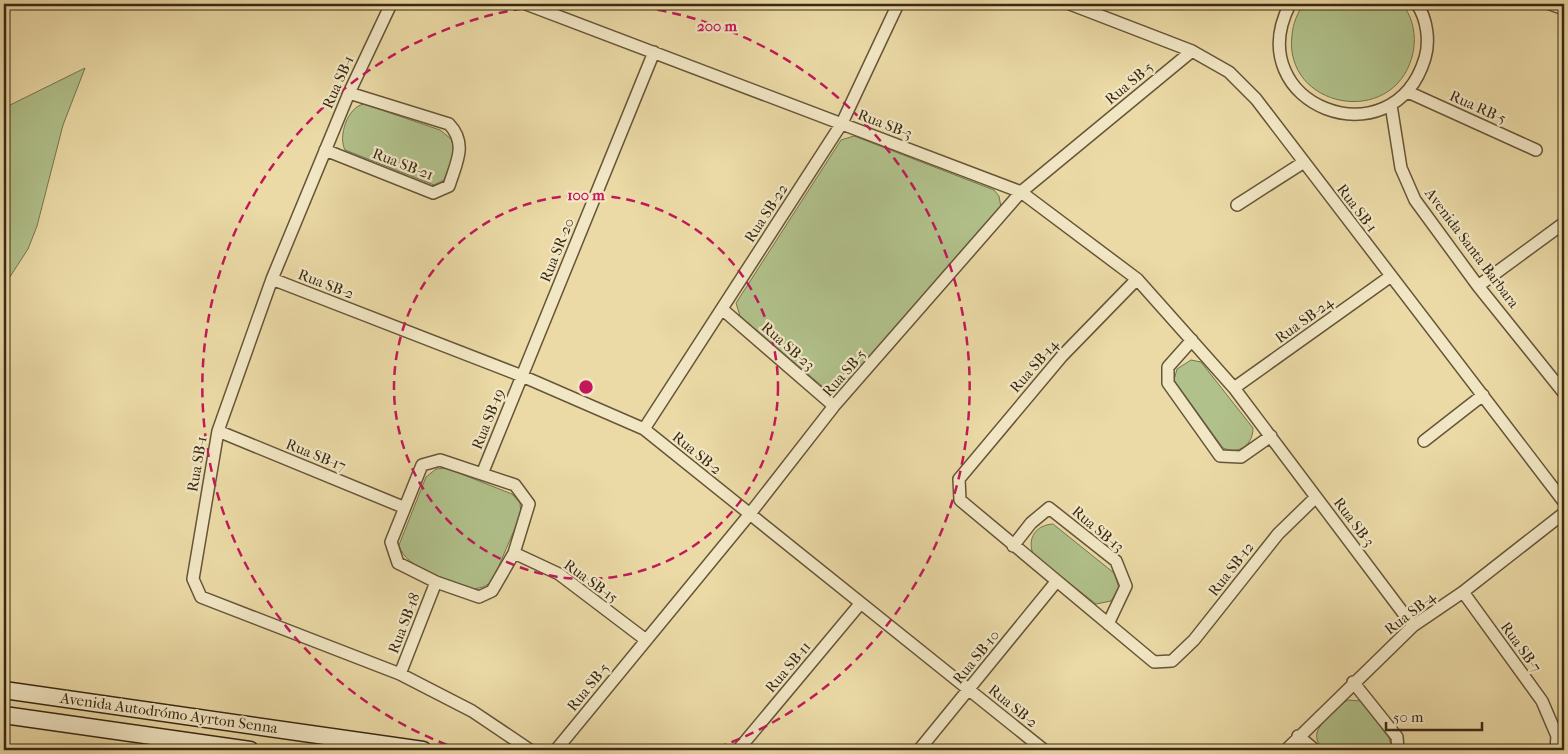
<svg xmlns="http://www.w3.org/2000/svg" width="1568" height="754" font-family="'IM FELL French Canon',serif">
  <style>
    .green { fill: #b1c18b; stroke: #757550 }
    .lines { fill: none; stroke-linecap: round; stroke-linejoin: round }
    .street-casing { stroke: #665539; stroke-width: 14 }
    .secondary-casing { stroke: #392915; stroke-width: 19 }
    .street { stroke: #f2e7c5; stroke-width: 11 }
    .secondary { stroke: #f2e7c5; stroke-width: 16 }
    .ring { fill: none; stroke: #c2185b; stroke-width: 2.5; stroke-dasharray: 9 6 }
    .labels { text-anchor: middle; stroke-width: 4.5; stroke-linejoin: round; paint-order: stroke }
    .street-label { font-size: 15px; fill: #392915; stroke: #f2e7c5 }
    .centre { fill: #c2185b; stroke: #f2e7c5; stroke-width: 2.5 }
    .ring-label { font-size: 15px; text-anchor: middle; font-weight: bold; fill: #c2185b; stroke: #f2e7c5; stroke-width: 4.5; stroke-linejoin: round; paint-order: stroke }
  </style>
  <rect width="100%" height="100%" fill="#ebdaa6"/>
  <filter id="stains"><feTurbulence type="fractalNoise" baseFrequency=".004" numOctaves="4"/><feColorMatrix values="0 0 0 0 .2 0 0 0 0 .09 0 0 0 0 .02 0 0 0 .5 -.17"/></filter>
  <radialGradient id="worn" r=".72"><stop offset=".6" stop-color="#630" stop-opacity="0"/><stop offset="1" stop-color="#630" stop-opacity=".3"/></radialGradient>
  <path class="green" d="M1304 4H1402C1414 18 1417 39 1412 57 1392 129 1283 108 1292 35 1293 24 1297 13 1304 4Z
    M85 68 63 125 37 226 28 249 4 286V108Z
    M364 104 440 130 451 139 455 151 444 180 434 185 345 150C338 137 347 107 364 104Z
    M854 136 994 190 999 196 1001 207 840 393 829 392 740 316 736 303 841 140Z
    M1191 360 1201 362 1253 428C1253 445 1239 455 1223 448L1174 380 1177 369Z
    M446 468 512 494 520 503 521 514 492 582 483 587 474 589C452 580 405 570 399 545L426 477 436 469Z
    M1053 524 1114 573 1119 588 1111 601 1096 604 1033 554C1027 538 1036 525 1053 524Z
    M1348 700 1361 701 1389 738 1393 750H1325C1308 736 1320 725 1332 714 1337 709 1342 703 1348 700Z"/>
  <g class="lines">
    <g class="street-casing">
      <path id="street" d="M391 4 349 93 272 279 218 431 193 579 201 597 400 674 472 711 530 750
        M526 4 1021 192 1137 279 1234 388 1413 626
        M1070 4 1192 51 1229 72 1256 99 1564 502
        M1290 4C1238 105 1393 164 1425 58 1430 41 1427 19 1417 4
        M1550 4 1564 9
        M1408 92 1536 150
        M1391 105 1401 168 1415 200 1478 286 1564 393
        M325 150 433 193 449 186C456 163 468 144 449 124L349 93
        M1237 205 1304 162
        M272 279 522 376 644 429 1044 750
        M1137 279 1062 356 959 479 960 500 1154 662 1172 661 1194 640 1278 534 1316 497
        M1478 286 1564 223
        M722 309 834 406
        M1192 340 1168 367V383L1220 456 1241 457 1271 436
        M1234 388 1391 276
        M644 429 842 123 898 4
        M218 431 403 507
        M1424 441 1483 395
        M440 460 515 485 529 504 514 553 492 591 479 597 436 582 398 563 391 542 422 465Z
        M482 474 654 52
        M1013 546 1031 523 1049 508 1116 561 1126 586 1108 624
        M514 553 559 574 646 640
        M1463 592 1542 701 1557 736 1556 750
        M400 674 436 582
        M1353 682 1397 737 1398 750
        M1298 736 1315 750
        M556 750 749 515 834 406 1021 192 1192 51
        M738 750 860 604
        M919 750 1056 582
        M1286 750 1413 626 1463 592 1564 513"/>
    </g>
    <g class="secondary-casing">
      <path id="secondary" d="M4 690 423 750
        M4 715 250 750"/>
    </g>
    <use href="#street" class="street"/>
    <use href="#secondary" class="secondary"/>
  </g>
  <g class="ring">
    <circle cx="586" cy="387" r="192"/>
    <path d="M461 750A384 384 0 0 1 559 4M613 4A384 384 0 0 1 711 750"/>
  </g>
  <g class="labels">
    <g class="street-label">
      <text transform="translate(338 82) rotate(-66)" y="5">Rua SB-1</text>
      <text transform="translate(1129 83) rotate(-40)" y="5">Rua SB-5</text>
      <text transform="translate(1478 107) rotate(24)" y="5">Rua RB-5</text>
      <text transform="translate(885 124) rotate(21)" y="5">Rua SB-3</text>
      <text transform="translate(403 164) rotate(21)" y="5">Rua SB-21</text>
      <text transform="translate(1357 208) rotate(53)" y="5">Rua SB-1</text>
      <text transform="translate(766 213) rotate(-57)" y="5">Rua SB-22</text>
      <text transform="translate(1472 248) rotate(53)" y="5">Avenida Santa Barbara</text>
      <text transform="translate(557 250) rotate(-68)" y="5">Rua SR-20</text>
      <text transform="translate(326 284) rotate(21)" y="5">Rua SB-2</text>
      <text transform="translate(1304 320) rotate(-36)" y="5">Rua SB-24</text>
      <text transform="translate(788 346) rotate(41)" y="5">Rua SB-23</text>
      <text transform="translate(1034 366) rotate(-49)" y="5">Rua SB-14</text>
      <text transform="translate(844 373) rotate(-49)" y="5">Rua SB-5</text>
      <text transform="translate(488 419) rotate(-68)" y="5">Rua SB-19</text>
      <text transform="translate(697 453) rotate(39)" y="5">Rua SB-2</text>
      <text transform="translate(316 455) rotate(22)" y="5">Rua SB-17</text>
      <text transform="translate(197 464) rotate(-80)" y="5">Rua SB-1</text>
      <text transform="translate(1354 522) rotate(53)" y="5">Rua SB-3</text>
      <text transform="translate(1098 529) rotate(40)" y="5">Rua SB-13</text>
      <text transform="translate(1231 569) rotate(-52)" y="5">Rua SB-12</text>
      <text transform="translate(591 581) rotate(36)" y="5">Rua SB-15</text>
      <text transform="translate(1410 613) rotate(-38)" y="5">Rua SB-4</text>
      <text transform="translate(404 623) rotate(-69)" y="5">Rua SB-18</text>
      <text transform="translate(1521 647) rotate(54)" y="5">Rua SB-7</text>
      <text transform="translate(976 657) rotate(-51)" y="5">Rua SB-10</text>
      <text transform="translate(788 667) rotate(-50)" y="5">Rua SB-11</text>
      <text transform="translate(588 687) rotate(-51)" y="5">Rua SB-5</text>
      <text transform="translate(1013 706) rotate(39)" y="5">Rua SB-2</text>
      <text transform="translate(169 713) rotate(8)" y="5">Avenida Autodrómo Ayrton Senna</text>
    </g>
  </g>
  <circle cx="586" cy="387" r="8" class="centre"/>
  <g class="ring-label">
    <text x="717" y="31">200 m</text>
    <text x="586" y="200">100 m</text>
  </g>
  <rect width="1568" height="754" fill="none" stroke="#ebdaa6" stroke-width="20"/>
  <rect x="5" y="5" width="1558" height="744" fill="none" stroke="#392915" stroke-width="2.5"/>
  <rect x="10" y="10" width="1548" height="734" fill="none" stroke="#392915"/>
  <path d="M1386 722v8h96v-8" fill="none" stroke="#392915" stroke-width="2.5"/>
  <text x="1393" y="722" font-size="15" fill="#392915" stroke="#f2e7c5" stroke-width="4" paint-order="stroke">50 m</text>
  <rect width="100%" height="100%" filter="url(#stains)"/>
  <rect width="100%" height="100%" fill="url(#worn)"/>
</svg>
